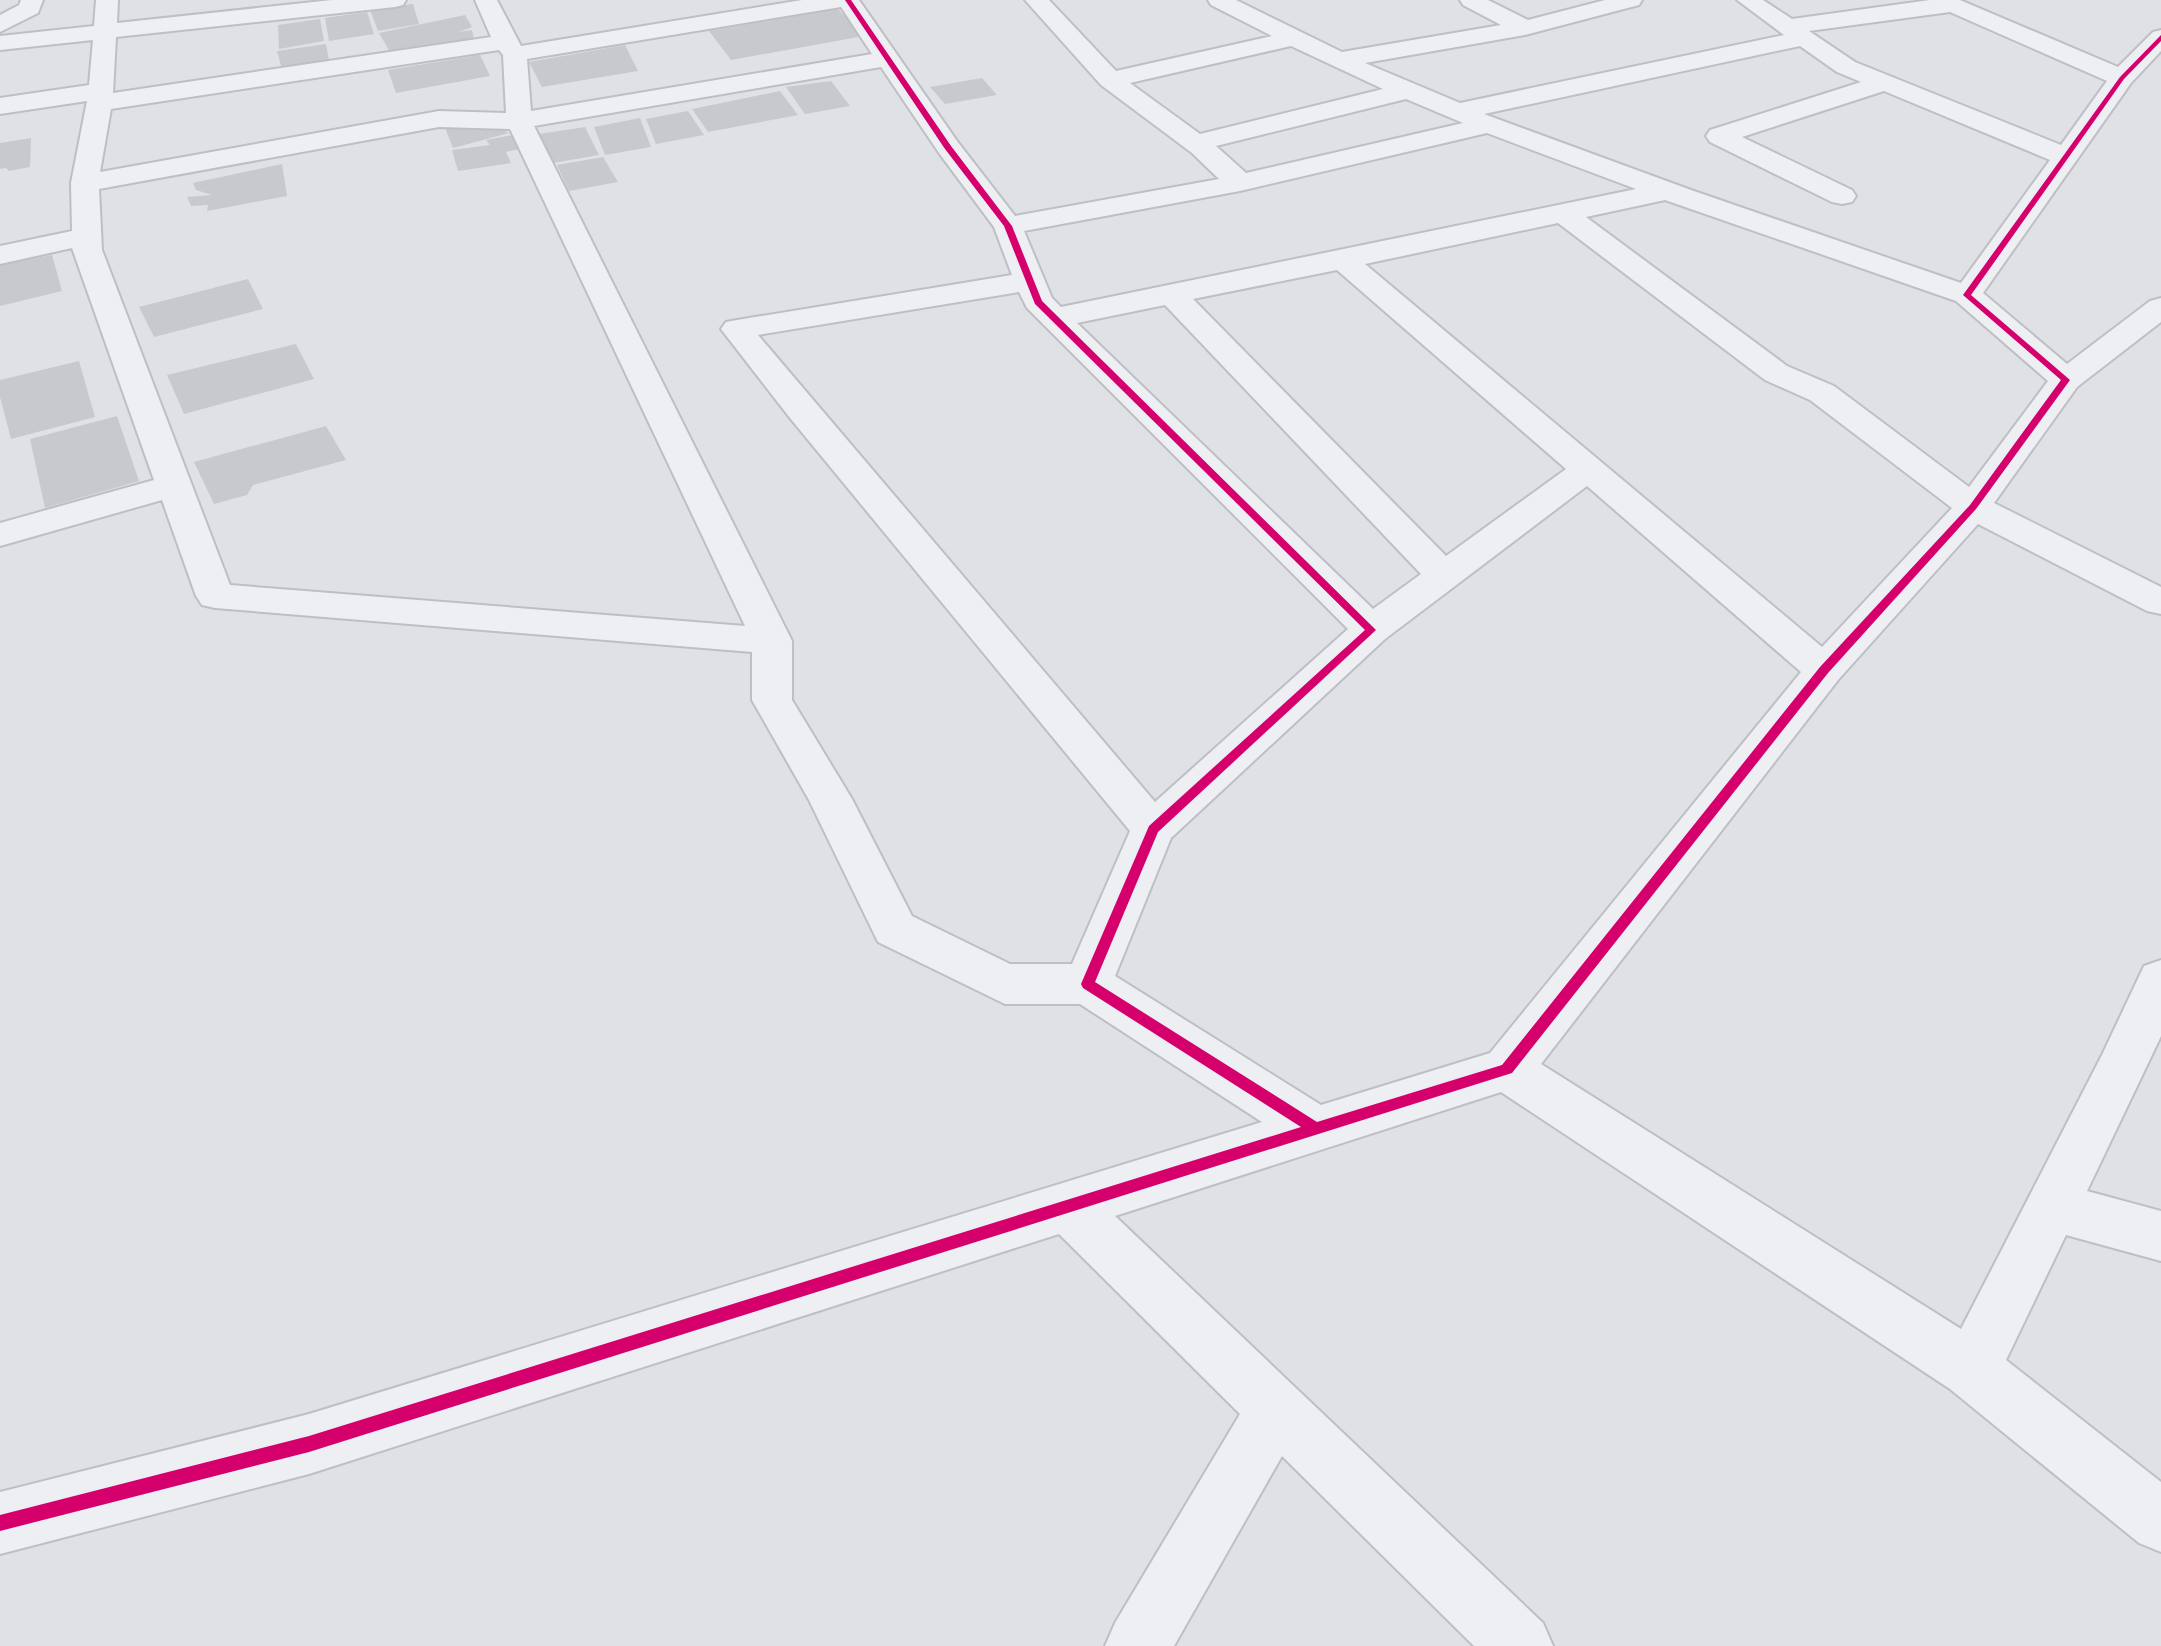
<svg xmlns="http://www.w3.org/2000/svg" width="2161" height="1646" font-family="Ubuntu,sans-serif">
  <style>
    .building { fill: #c7c9cd }
    .lines { fill: none; stroke-linecap: round; stroke-linejoin: round }
    .minor-casing { stroke: #bdbfc3; stroke-width: 4 }
    .minor { fill: #eeeff2; fill-rule: evenodd }
    .cycleway-casing { stroke: #ebeff5; stroke-width: 5 }
    .cycleway { fill: #d6006c; fill-rule: evenodd }
  </style>
  <rect width="100%" height="100%" fill="#dfe1e5"/>
  <path class="building" d="M413 4 419 24 378 31 370 10Z
    M838 9 864 36 731 60 709 31Z
    M367 12 374 34 329 41 325 18Z
    M465 15 472 27 459 32 472 30 474 39 390 52 379 33Z
    M320 19 324 41 279 49 278 25Z
    M326 44 330 66 283 73 277 51Z
    M625 45 638 71 542 87 529 62Z
    M480 55 490 76 396 93 388 70Z
    M982 78 997 95 945 104 930 87Z
    M831 81 850 106 805 114 786 87Z
    M780 91 798 115 708 132 692 109Z
    M688 111 704 135 656 144 646 119Z
    M640 118 651 147 605 155 594 127Z
    M486 122 509 133 453 148 445 128Z
    M585 127 599 155 553 163 539 134Z
    M513 135 519 149 506 152 511 163 458 171 452 150 490 145 486 140Z
    M31 138 30 167 9 171 6 168 0 169V143Z
    M603 157 618 182 569 191 557 165Z
    M282 164 287 196 207 211 208 205 191 206 187 197 212 195 196 190 193 183Z
    M52 255 62 291 0 306V265Z
    M248 279 263 309 154 337 139 307Z
    M296 344 314 379 184 414 167 375Z
    M79 361 95 417 11 439 0 397V380Z
    M117 416 139 481 45 508 30 439Z
    M326 426 346 460 253 485 247 495 214 504 194 462Z"/>
  <g class="lines">
    <g class="minor-casing">
      <path id="minor" d="M21 0H43L38 13 0 32V15L19 5Z
        M96 0H118L117 23 332 0H406L403 5 395 7 116 37 113 93 491 37 475 0H497L521 46 802 0H859L957 141 1015 216 1219 179 1192 153 1101 85 1025 0H1049L1116 71 1272 36 1211 5 1208 0H1236L1342 52 1501 25 1463 5 1460 0H1488L1528 20 1605 0H1642L1639 5 1525 35 1365 63 1460 103 1784 35 1737 0H1763L1792 19 1930 0H1960L2118 67 2153 32 2161 30V51L2131 83 1983 293 2067 364 2150 301 2161 298V322L2077 387 1994 503 2161 587V614L2147 611 1978 524 1838 680 1541 1064 1961 1329 2102 1055 2144 966 2161 960V1036L2087 1191 2161 1211V1261L2066 1235 2006 1360 2161 1482V1552L2139 1543 1950 1389 1501 1092 1115 1216 1543 1623 1553 1646H1474L1282 1456 1174 1646H1105L1115 1623 1240 1414 1059 1234 309 1474 0 1554V1492L309 1414 1262 1122 1080 1004H1005L878 942 809 800 752 700V652L215 608 202 605 196 596 162 500 0 546V523L154 480 72 248 0 264V246L72 231 71 183 87 101 0 114V98L89 85 93 40 0 50V36L94 26ZM841 7 872 54 531 111 527 59ZM1950 12 2107 81 2061 145 1855 62 1809 31ZM1291 46 1383 89 1200 134 1130 83ZM1800 46 1837 72 1861 82 1710 130 1706 136 1710 142 1832 202 1842 204 1852 202 1856 196 1852 190 1742 137 1884 91 2050 160 1961 283 1691 190 1484 114ZM499 50 503 55 506 113 439 111 100 172 111 109ZM881 67 939 153 994 227 1012 275 737 320 726 322 721 329 790 418 1130 831 1072 964H1010L912 916 852 799 792 700V641L534 126ZM1406 99 1463 123 1246 173 1216 146ZM439 127 510 129 745 626 230 585 102 250 99 189ZM1487 133 1636 189 1061 307 1052 298 1024 231 1240 191ZM1665 200 1956 301 2048 381 1969 487 1834 386 1787 366 1586 217ZM1558 223 1765 380 1810 400 1952 508 1822 647 1365 264ZM1337 270 1566 469 1446 556 1193 299ZM1019 292 1027 308 1348 629 1155 802 758 335ZM1165 305 1421 574 1373 609 1077 323ZM1587 486 1801 672 1490 1053 1321 1105 1115 976 1171 838 1385 639Z"/>
    </g>
    <use href="#minor" class="minor"/>
    <g class="cycleway-casing">
      <path id="cycleway" d="M845 0H851L951 146 1012 226 1042 301 1376 630 1158 832 1095 982 1317 1122 1502 1065 1820 667 1970 505 2061 380 1963 295 2120 77 2161 35V41L2124 79 1971 295 2070 380 1976 509 1828 673 1512 1073 309 1452 0 1531V1515L309 1436 1301 1127 1083 988 1081 984 1149 826 1365 630 1035 304 1004 226 945 149Z"/>
    </g>
    <use href="#cycleway" class="cycleway"/>
  </g>
</svg>
